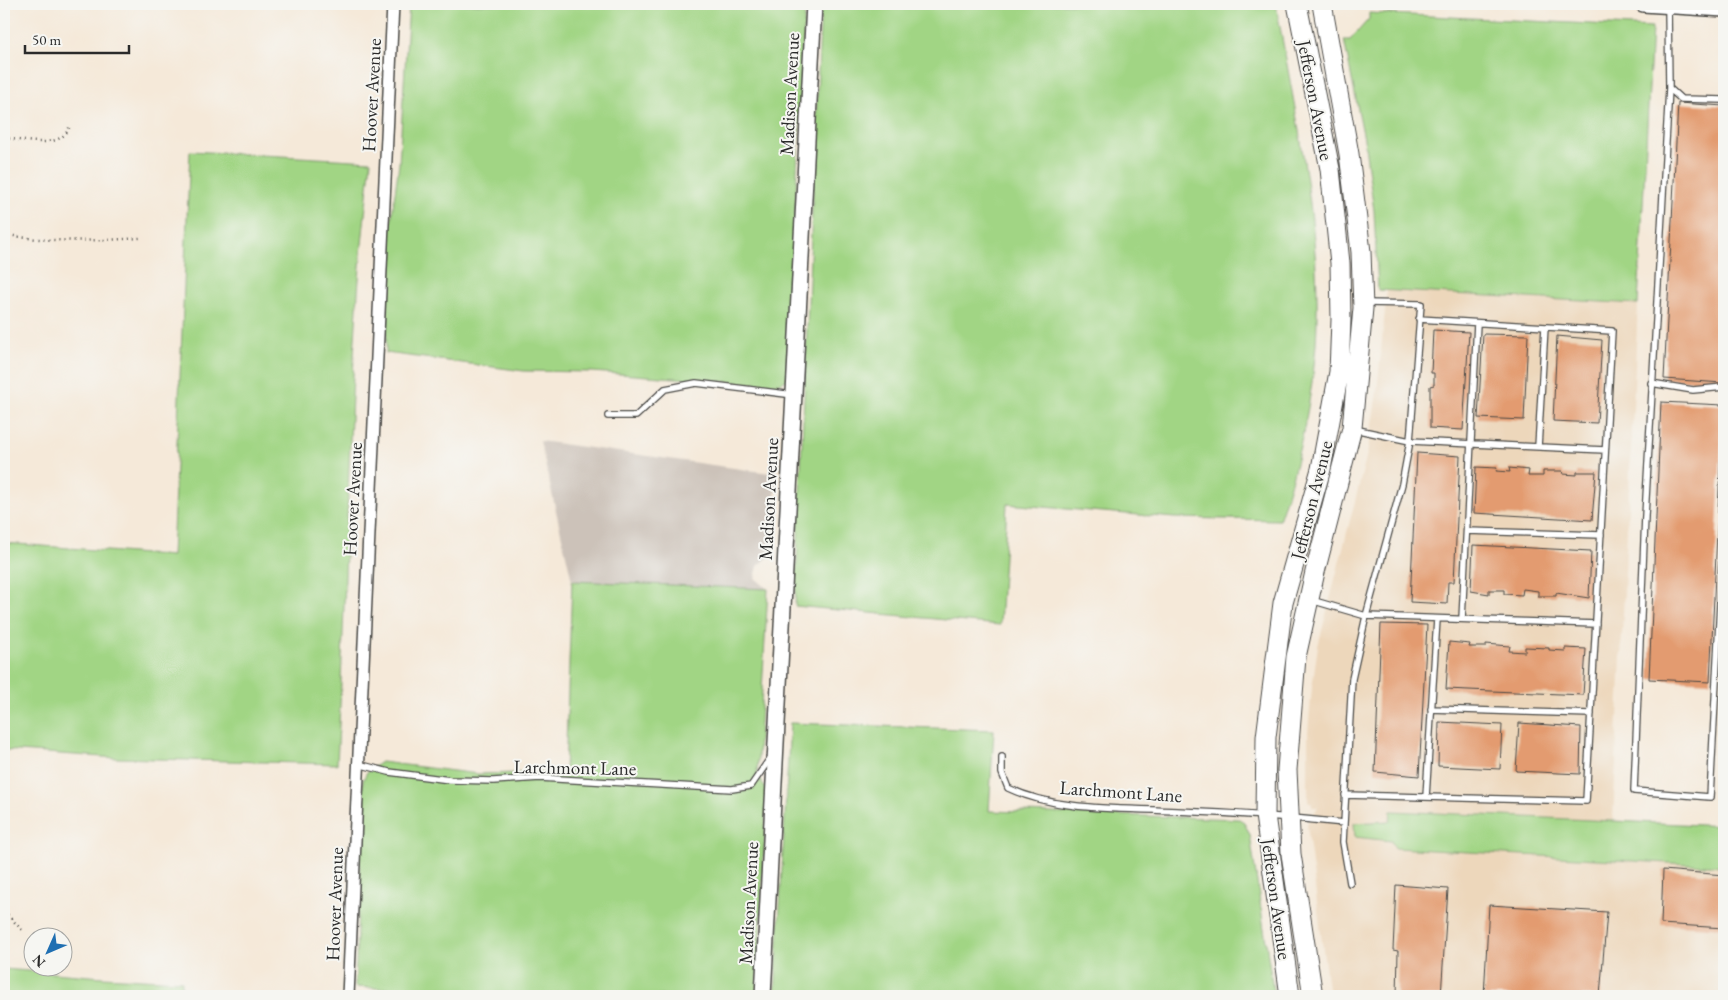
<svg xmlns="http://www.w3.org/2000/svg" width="1728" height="1000" font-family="'EB Garamond',serif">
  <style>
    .built { fill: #edd7bb }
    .industrial { fill: #ccc2b9 }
    .green { fill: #a1d584; stroke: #668058 }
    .building { fill: #e39b6f }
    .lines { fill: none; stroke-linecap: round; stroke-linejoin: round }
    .service-casing { stroke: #494845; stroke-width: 8 }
    .minor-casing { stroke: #494845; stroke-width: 14 }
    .tertiary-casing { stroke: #494845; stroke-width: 18 }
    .primary-casing { stroke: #494845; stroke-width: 21 }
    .path { stroke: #494845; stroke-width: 2.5; stroke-dasharray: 1 4; stroke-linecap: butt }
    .service { stroke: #fff; stroke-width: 5.5 }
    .minor { stroke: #fff; stroke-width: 11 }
    .tertiary { stroke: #fff; stroke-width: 15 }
    .primary { stroke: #fff; stroke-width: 19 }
    .labels { text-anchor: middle; stroke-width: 4; stroke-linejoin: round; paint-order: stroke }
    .street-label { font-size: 19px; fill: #2b2b2b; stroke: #f6f6f2 }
  </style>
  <rect width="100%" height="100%" fill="#f6f6f2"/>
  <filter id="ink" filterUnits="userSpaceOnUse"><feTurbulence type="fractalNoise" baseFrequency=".02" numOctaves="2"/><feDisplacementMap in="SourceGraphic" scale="10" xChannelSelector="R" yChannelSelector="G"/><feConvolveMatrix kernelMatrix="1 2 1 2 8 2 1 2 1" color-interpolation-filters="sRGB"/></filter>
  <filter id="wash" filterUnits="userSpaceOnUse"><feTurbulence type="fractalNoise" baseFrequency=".0096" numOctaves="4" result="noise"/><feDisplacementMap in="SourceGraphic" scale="20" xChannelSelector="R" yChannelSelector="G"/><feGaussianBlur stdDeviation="1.12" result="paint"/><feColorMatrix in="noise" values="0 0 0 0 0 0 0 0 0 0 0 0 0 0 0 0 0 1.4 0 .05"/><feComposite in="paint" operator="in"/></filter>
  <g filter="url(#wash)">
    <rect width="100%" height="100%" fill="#f5e9d9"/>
    <path class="built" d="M1387 290 1638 304 1613 821 1391 811 1390 821 1355 837 1391 841 1395 848 1724 866V996H1329L1307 824 1318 807H1312V803L1308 801V732L1312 687 1318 646 1368 450 1377 392Z"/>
    <path class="industrial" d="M540 441 777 474 769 557 758 566 755 578 768 589 572 581Z"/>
    <path class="green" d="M409 4H805L787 380 774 385 592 372 524 371 386 353 389 236 399 164Z
      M821 4H1276C1294 108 1319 213 1317 320 1316 383 1300 460 1279 520L1175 518 1007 504 1000 625 795 606Z
      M1369 13 1652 27 1638 304 1378 290 1374 211 1364 139 1344 40H1350L1369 19Z
      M190 151 371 161C366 205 361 248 358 292 347 449 346 607 337 764L117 758 4 750V543L172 556Z
      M572 581 768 589 757 774 767 791 757 996H525L355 987 363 780 367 772 381 762 478 774 565 772Z
      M790 723 994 730 989 811 1239 819 1244 822 1250 835 1274 996H775Z
      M1391 811 1724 826V866L1395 848 1391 841 1355 837 1354 823 1390 821Z
      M4 969 102 977 182 981 181 996H4Z"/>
    <g id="blocks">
      <path class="building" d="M1678 103 1724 106 1723 383 1664 379Z
        M1433 330 1469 332 1463 430 1430 428V386L1434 385V373H1431Z
        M1483 334 1528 335 1524 420 1478 418Z
        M1557 336 1602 340 1597 423 1553 421Z
        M1661 402 1723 405 1710 682 1649 679Z
        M1417 453 1460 456 1454 582H1448L1447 604 1410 602Z
        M1476 467 1497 468 1496 471 1510 472 1509 468 1529 470 1528 476H1543V471H1562L1563 474 1577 475V472H1596L1592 520 1474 513Z
        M1473 545 1591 551 1589 598 1556 593V596H1538V591L1523 589 1522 595 1504 594V590H1489V594L1471 591Z
        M1381 624 1427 625 1419 776 1375 772Z
        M1449 642 1470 644 1469 647H1486V644L1510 646 1509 651 1525 652V647L1549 648V650L1565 651V648L1586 649 1583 695 1446 689Z
        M1439 722 1502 725 1500 769 1438 766Z
        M1519 723 1581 727 1580 774 1516 771Z
        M1663 870 1724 875V928L1661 924Z
        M1396 885 1448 889 1441 996H1397L1398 951 1393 950Z
        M1489 905 1607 912 1600 996H1484Z"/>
    </g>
  </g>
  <g filter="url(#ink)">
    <use href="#blocks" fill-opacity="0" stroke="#494845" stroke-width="1"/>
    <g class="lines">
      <g class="service-casing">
        <path id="service" d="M1668 7 1669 88 1681 99 1724 100
          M1669 88 1645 516 1634 791 1710 797 1724 525
          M1651 383 1693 390 1724 387
          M608 416H636L665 389 696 383 794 395
          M1354 429 1410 441 1605 450
          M1538 447 1545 327
          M1467 531 1601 535
          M1311 600 1366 616 1596 624
          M1462 619 1477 323
          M1431 709 1591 714
          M1002 757V773L1008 788C1059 812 1121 808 1177 811 1233 813 1288 817 1344 823
          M358 764 389 772 450 780 493 781 540 778 732 789 751 786 771 757
          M1345 795 1586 801 1612 331 1419 319
          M1426 797 1437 619
          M1350 883 1343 842 1352 679 1366 616 1402 484 1410 441 1421 304 1365 303"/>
      </g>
      <g class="minor-casing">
        <path id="minor" d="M348 996 393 4"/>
      </g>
      <g class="tertiary-casing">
        <path id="tertiary" d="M1643 4 1724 9
          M763 996 814 4"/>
      </g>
      <g class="primary-casing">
        <path id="primary" d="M1290 996 1265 815 1266 737 1283 603 1321 469 1339 372 1341 320 1340 263 1330 169 1297 4
          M1313 996 1291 854 1287 770 1296 657 1315 572 1352 428 1363 308 1361 252 1349 154 1322 4"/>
      </g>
      <path class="path" d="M4 138C24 140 63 151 70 125
        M4 234C45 243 97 241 140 238
        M4 911 22 930"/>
      <use href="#service" class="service"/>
      <use href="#minor" class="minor"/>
      <use href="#tertiary" class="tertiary"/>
      <use href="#primary" class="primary"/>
    </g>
  </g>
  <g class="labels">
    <g class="street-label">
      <text transform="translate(789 94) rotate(-87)" y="7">Madison Avenue</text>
      <text transform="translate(371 95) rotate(-87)" y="7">Hoover Avenue</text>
      <text transform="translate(1316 100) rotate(79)" y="7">Jefferson Avenue</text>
      <text transform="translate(352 499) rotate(-87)" y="7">Hoover Avenue</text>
      <text transform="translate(768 499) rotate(-87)" y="7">Madison Avenue</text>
      <text transform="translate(1311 500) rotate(-76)" y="7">Jefferson Avenue</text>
      <text transform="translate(575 767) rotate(1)" y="7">Larchmont Lane</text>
      <text transform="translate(1121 791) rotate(4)" y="7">Larchmont Lane</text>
      <text transform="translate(1277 899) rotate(82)" y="7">Jefferson Avenue</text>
      <text transform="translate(748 903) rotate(-87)" y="7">Madison Avenue</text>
      <text transform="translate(334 904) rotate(-88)" y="7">Hoover Avenue</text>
    </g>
  </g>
  <rect width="1728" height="1000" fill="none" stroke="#f6f6f2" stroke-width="20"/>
  <g transform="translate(48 952) rotate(225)"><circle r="24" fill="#f6f6f2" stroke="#a5a5a2"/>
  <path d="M0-4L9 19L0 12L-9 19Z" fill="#1f6fb2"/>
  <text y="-8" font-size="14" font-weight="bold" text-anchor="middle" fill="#2b2b2b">N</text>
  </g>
  <path d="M25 45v8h104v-8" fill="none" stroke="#2b2b2b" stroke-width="2.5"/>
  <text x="32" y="45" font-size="15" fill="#2b2b2b" stroke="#f6f6f2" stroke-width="4" paint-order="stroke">50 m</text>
</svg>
